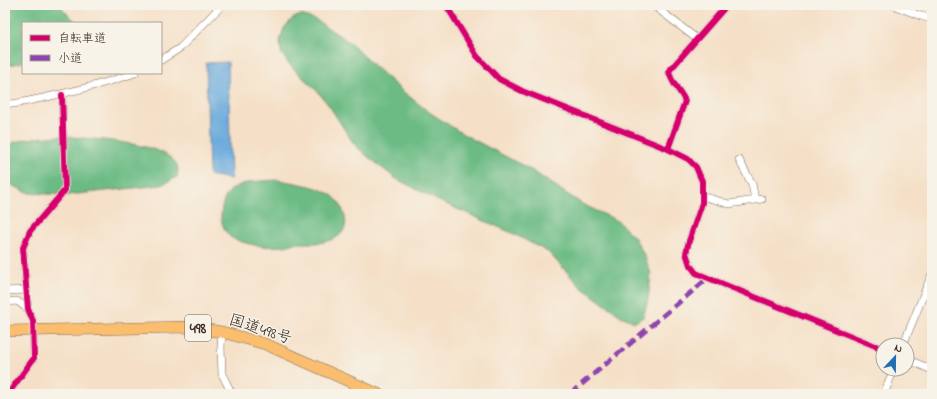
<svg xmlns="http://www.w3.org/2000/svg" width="937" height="399" font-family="'Indie Flower','Klee One',sans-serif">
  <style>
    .forest { fill: #6cbb84; stroke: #547251 }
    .water { fill: #6aaadd; stroke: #526a7e }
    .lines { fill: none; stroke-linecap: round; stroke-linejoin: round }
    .minor-casing { stroke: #7c6a59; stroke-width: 8 }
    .highway-casing { stroke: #7c6a59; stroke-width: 12 }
    .minor { stroke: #fff; stroke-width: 7 }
    .highway { stroke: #fabe6e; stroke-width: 11 }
    .quiet { stroke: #8e44ad; stroke-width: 5; stroke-dasharray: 10 5; stroke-linecap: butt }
    .cycleway-casing { stroke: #f7f3e8; stroke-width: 8 }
    .cycleway { stroke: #d6006c; stroke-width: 6 }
    .labels { text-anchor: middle; stroke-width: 3; stroke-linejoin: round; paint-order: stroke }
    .shield { fill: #f7f3e8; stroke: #73665b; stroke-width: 1 }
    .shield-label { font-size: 15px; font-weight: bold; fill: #3b2a1e }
    .street-label { font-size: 16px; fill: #3b2a1e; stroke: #f7f3e8 }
  </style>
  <rect width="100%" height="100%" fill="#f7f3e8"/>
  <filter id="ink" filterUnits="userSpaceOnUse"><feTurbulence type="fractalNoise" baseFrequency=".025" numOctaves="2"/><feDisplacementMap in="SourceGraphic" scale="8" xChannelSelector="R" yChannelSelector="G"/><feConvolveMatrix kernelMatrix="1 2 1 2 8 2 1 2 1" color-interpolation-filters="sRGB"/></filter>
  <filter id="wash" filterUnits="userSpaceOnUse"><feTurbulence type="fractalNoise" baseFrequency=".012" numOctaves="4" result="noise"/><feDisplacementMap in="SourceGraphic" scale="16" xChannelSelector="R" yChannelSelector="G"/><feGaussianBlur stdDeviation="0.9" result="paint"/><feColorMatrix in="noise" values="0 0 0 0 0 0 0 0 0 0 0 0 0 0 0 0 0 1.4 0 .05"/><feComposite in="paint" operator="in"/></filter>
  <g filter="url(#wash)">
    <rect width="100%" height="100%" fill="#f5e0c7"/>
    <path class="forest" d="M5 5H56L60 6 77 23H23V62L5 66Z
      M301 15 316 20 352 44 376 68 401 90 429 112 463 134 531 170 582 204 618 221 635 238 645 257 651 274 648 300 643 317 635 322 621 316 581 287 548 252 512 233 437 200 395 178 367 156 354 144 330 107 318 92 289 64 281 53 280 40 284 28 293 18Z
      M60 136C86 139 159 141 175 162 179 167 178 171 177 177L161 185 68 195 29 193 5 182V147C19 137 43 138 60 136Z
      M278 180C294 183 314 185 328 193 336 197 340 203 343 211 352 233 336 241 316 243 309 243 302 243 295 243 291 244 287 246 283 246 268 248 246 245 232 238 226 235 221 223 221 217 222 180 249 182 278 180Z"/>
    <path class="water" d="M228 62 231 179 209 175 206 63Z"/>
  </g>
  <g filter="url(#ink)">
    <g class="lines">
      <g class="minor-casing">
        <path id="minor" d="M446 5 477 56 499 79 522 91 668 149 688 159 696 167 702 181V203L689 241 686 253 690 265 696 273 883 349
          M653 5 697 39
          M893 5 921 16 932 19
          M161 60 180 48 222 5
          M5 103 13 104C55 96 95 87 135 73
          M668 149 685 101C681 91 670 82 669 71L727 5
          M739 160 752 184 755 200
          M702 196 729 204 762 199
          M5 291 27 290
          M5 302 17 301 28 309
          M222 332 221 347 222 374 232 394
          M903 345 932 274
          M907 359 932 370
          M8 394 34 358 33 321 28 309 23 248 30 231 65 190 62 95
          M884 394 894 369"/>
      </g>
      <g class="highway-casing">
        <path id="highway" d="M5 331 187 327 222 332 265 344 378 394"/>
      </g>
      <use href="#minor" class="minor"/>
      <use href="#highway" class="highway"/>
      <path class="quiet" d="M570 394 708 278"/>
      <g class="cycleway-casing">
        <path id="cycleway" d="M446 5 477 56 499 79 522 91 668 149 688 159 696 167 702 181V203L689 241 686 253 690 265 696 273 883 349
          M668 149 685 101C681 91 670 82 669 71L727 5
          M8 394 34 358 33 321 28 309 23 248 30 231 65 190 62 95"/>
      </g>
      <use href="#cycleway" class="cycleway"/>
    </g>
  </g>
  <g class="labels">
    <rect class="shield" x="185" y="315" width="26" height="26" rx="3"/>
    <g class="shield-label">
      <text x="198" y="333">498</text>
    </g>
    <g class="street-label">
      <text transform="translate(261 328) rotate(18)" y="6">国道498号</text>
    </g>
  </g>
  <rect width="937" height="399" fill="none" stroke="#f7f3e8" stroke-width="20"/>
  <rect x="22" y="22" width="140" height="52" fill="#f7f3e8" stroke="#aca397"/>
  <rect x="30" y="35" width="20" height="6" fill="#d6006c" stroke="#aca397"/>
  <text x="58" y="42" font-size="12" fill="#3b2a1e">自転車道</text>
  <rect x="30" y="55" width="20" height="6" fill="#8e44ad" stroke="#aca397"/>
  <text x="58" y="62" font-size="12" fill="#3b2a1e">小道</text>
  <g transform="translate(895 357) rotate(22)"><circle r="19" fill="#f7f3e8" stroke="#aca397"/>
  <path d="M0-3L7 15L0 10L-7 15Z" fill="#1f6fb2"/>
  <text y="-6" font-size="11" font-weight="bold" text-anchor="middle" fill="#3b2a1e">N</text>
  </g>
</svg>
